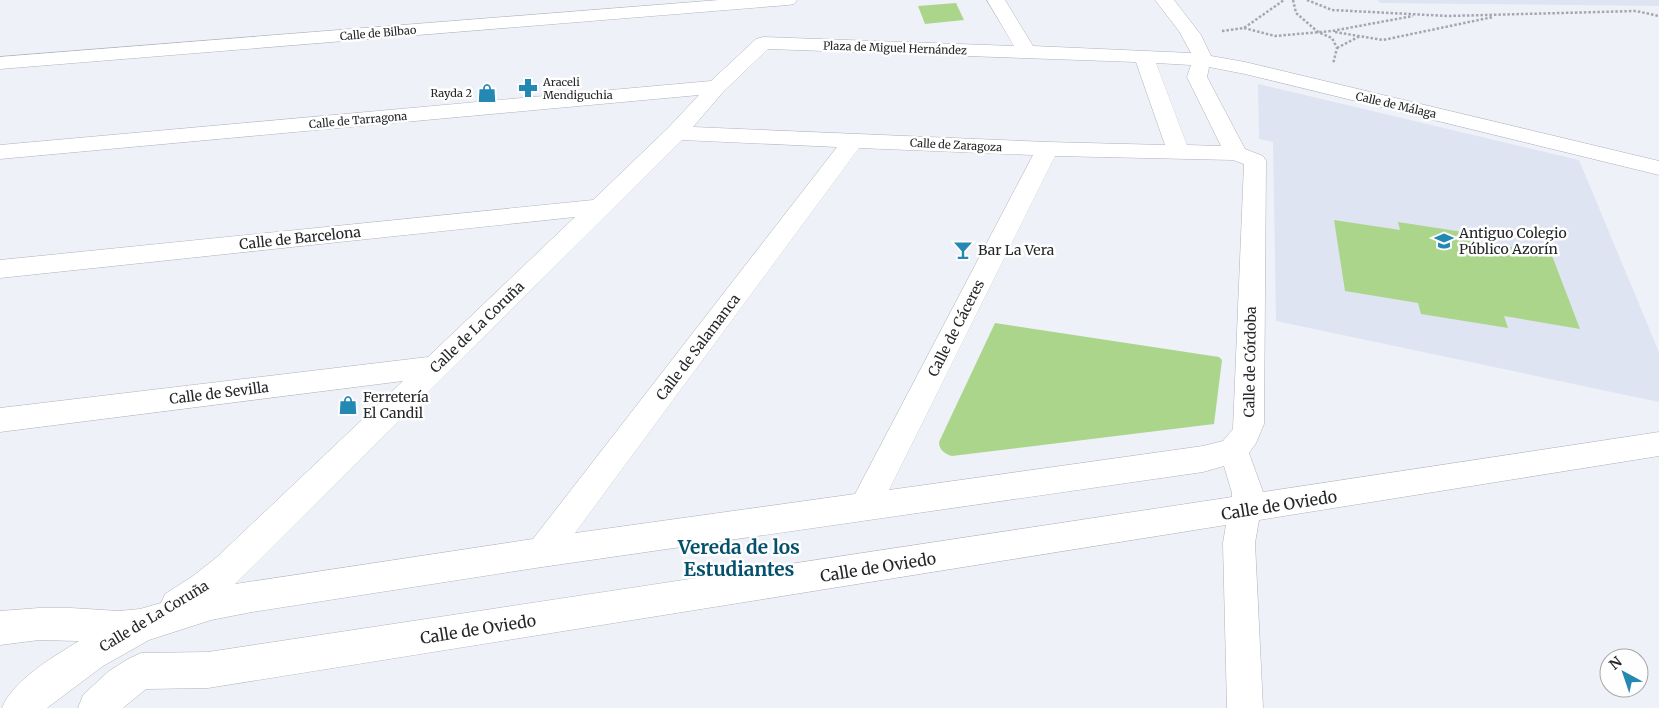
<svg xmlns="http://www.w3.org/2000/svg" width="1659" height="708" font-family="Merriweather,serif">
  <style>
    .built { fill: #dfe4f2 }
    .green { fill: #acd58c }
    .lines { fill: none; stroke-linecap: round; stroke-linejoin: round }
    .street-casing { stroke: #b0b2b9; stroke-width: 1 }
    .path { stroke: #a5a7ad; stroke-width: 2.5; stroke-dasharray: 2.5 2; stroke-linecap: butt }
    .street { fill: #fff; fill-rule: evenodd }
    .labels { text-anchor: middle; stroke-width: 5; stroke-linejoin: round; paint-order: stroke }
    .far-street-label { font-size: 11px; fill: #252628; stroke: #fefefe }
    .far-poi-label { font-size: 11px; fill: #252628; stroke: #fefefe; text-anchor: start }
    .poi-label { font-size: 14px; fill: #252628; stroke: #fefefe; text-anchor: start }
    .street-label { font-size: 14px; fill: #252628; stroke: #fefefe }
    .near-street-label { font-size: 16px; fill: #252628; stroke: #fefefe }
    .district-label { font-size: 19px; font-weight: bold; fill: #05516d; stroke: #fefefe }
  </style>
  <rect width="100%" height="100%" fill="#eef1f8"/>
  <path class="built" d="M1378 0H1659V6L1380 3Z
    M1258 84 1579 160 1659 352V402L1276 321 1273 142 1259 139Z"/>
  <path class="green" d="M956 3 964 20 925 24 918 6Z
    M1334 220 1400 230 1398 222 1476 234 1478 242 1551 253 1580 329 1504 316 1508 328 1421 314 1418 303 1345 291Z
    M995 323 1219 357 1222 360 1214 424 952 456C945 454 939 450 939 442Z"/>
  <g class="lines">
    <g class="street-casing">
      <path id="street" d="M719 0H797L794 4 788 5 0 69V57Z
        M987 0H1005L1033 46 1191 53 1179 31 1155 0H1174L1201 35 1211 56 1245 62 1659 161V175L1245 74 1209 67 1207 77 1245 149 1263 156 1266 161 1264 424 1256 443 1249 453 1263 492 1659 432V456L1259 520 1255 543 1263 708H1227L1223 543 1226 525 208 688 146 689 123 708H78L83 695 109 671 128 659 141 653 208 652 1232 497V493L1224 466 1203 472 542 567 252 612 211 620 149 640 103 666 47 708H2C13 680 53 657 79 641L39 640 0 645V611L39 608H71L119 611 140 609 161 603 165 594 193 576 217 557 403 381 0 432V408L428 357 575 217 0 278V260L593 200 668 128 699 95 0 159V145L711 81 756 39 763 37 1014 46ZM768 49 1136 62 1165 145 1047 142 693 127 724 91ZM1156 63 1191 65 1187 77 1221 146 1187 145ZM682 140 837 147 533 539 235 584ZM859 148 1033 155 855 494 575 533ZM1055 156 1233 160 1244 164 1233 429 1223 441 1203 446 889 490Z"/>
    </g>
    <path class="path" d="M1293 0 1296 13 1318 32 1332 38 1337 48 1333 64
      M1307 0 1332 10 1448 16 1636 11 1659 16
      M1244 28 1275 36 1332 31 1413 16
      M1222 31 1244 28 1284 0
      M1335 32 1383 40 1493 17
      M1337 48 1360 36"/>
    <use href="#street" class="street"/>
  </g>
  <defs>
    <g id="pharmacy-bare" transform="scale(1.5)"><path d="M-2-6h4v4h4v4h-4v4h-4v-4h-4v-4h4Z" fill="#2388b2" stroke="#fefefe" stroke-width="2.5" paint-order="stroke"/></g>
    <g id="shop-bare" transform="scale(1.5)"><path d="M-5-2.5h2.3a2.7 3.5 0 0 1 5.4 0H5L5.5 6h-11ZM-1.5-2.5h3a1.5 2.3 0 0 0-3 0Z" fill="#2388b2" stroke="#fefefe" stroke-width="2.5" paint-order="stroke"/></g>
    <g id="school-bare" transform="scale(1.5)"><path d="M0-5L7-2L0 1L-7-2ZM-4 1L0 2.5L4 1V4Q0 6-4 4Z" fill="#2388b2" stroke="#fefefe" stroke-width="2.5" paint-order="stroke"/></g>
    <g id="bar-bare" transform="scale(1.5)"><path d="M-6-5H6L.8 .8V4.5H3.5V6h-7V4.5H-.8V.8Z" fill="#2388b2" stroke="#fefefe" stroke-width="2.5" paint-order="stroke"/></g>
  </defs>
  <g fill-rule="evenodd">
    <use href="#pharmacy-bare" x="528" y="88"/>
    <use href="#shop-bare" x="487" y="93"/>
    <use href="#school-bare" x="1444" y="241"/>
    <use href="#bar-bare" x="963" y="250"/>
    <use href="#shop-bare" x="348" y="405"/>
  </g>
  <g class="labels">
    <g class="far-street-label">
      <text transform="translate(378 33) rotate(-5)" y="4">Calle de Bilbao</text>
      <text transform="translate(895 48) rotate(2)" y="4">Plaza de Miguel Hernández</text>
      <text transform="translate(1396 105) rotate(13)" y="4">Calle de Málaga</text>
      <text transform="translate(358 120) rotate(-5)" y="4">Calle de Tarragona</text>
      <text transform="translate(956 145) rotate(3)" y="4">Calle de Zaragoza</text>
    </g>
    <g class="far-poi-label">
      <text x="543" y="86">Araceli<tspan x="543" dy="13">Mendiguchia</tspan></text>
      <text x="472" y="97" text-anchor="end">Rayda 2</text>
    </g>
    <g class="poi-label">
      <text x="1459" y="238">Antiguo Colegio<tspan x="1459" dy="16">Público Azorín</tspan></text>
      <text x="978" y="255">Bar La Vera</text>
      <text x="363" y="402">Ferretería<tspan x="363" dy="16">El Candil</tspan></text>
    </g>
    <g class="street-label">
      <text transform="translate(300 238) rotate(-6)" y="5">Calle de Barcelona</text>
      <text transform="translate(477 327) rotate(-44)" y="5">Calle de La Coruña</text>
      <text transform="translate(956 328) rotate(-63)" y="5">Calle de Cáceres</text>
      <text transform="translate(698 347) rotate(-53)" y="5">Calle de Salamanca</text>
      <text transform="translate(1250 362) rotate(-89)" y="5">Calle de Córdoba</text>
      <text transform="translate(219 393) rotate(-7)" y="5">Calle de Sevilla</text>
      <text transform="translate(154 616) rotate(-31)" y="5">Calle de La Coruña</text>
    </g>
    <g class="near-street-label">
      <text transform="translate(1279 505) rotate(-9)" y="6">Calle de Oviedo</text>
      <text transform="translate(878 567) rotate(-9)" y="6">Calle de Oviedo</text>
      <text transform="translate(478 629) rotate(-9)" y="6">Calle de Oviedo</text>
    </g>
    <g class="district-label">
      <text x="739" y="554">Vereda de los<tspan x="739" dy="22">Estudiantes</tspan></text>
    </g>
  </g>
  <g transform="translate(1624 673) rotate(320)"><circle r="24" fill="#fefefe" stroke="#a7a8a8"/>
  <path d="M0-4L9 19L0 12L-9 19Z" fill="#2388b2"/>
  <text y="-8" font-size="14" font-weight="bold" text-anchor="middle" fill="#252628">N</text>
  </g>
</svg>
